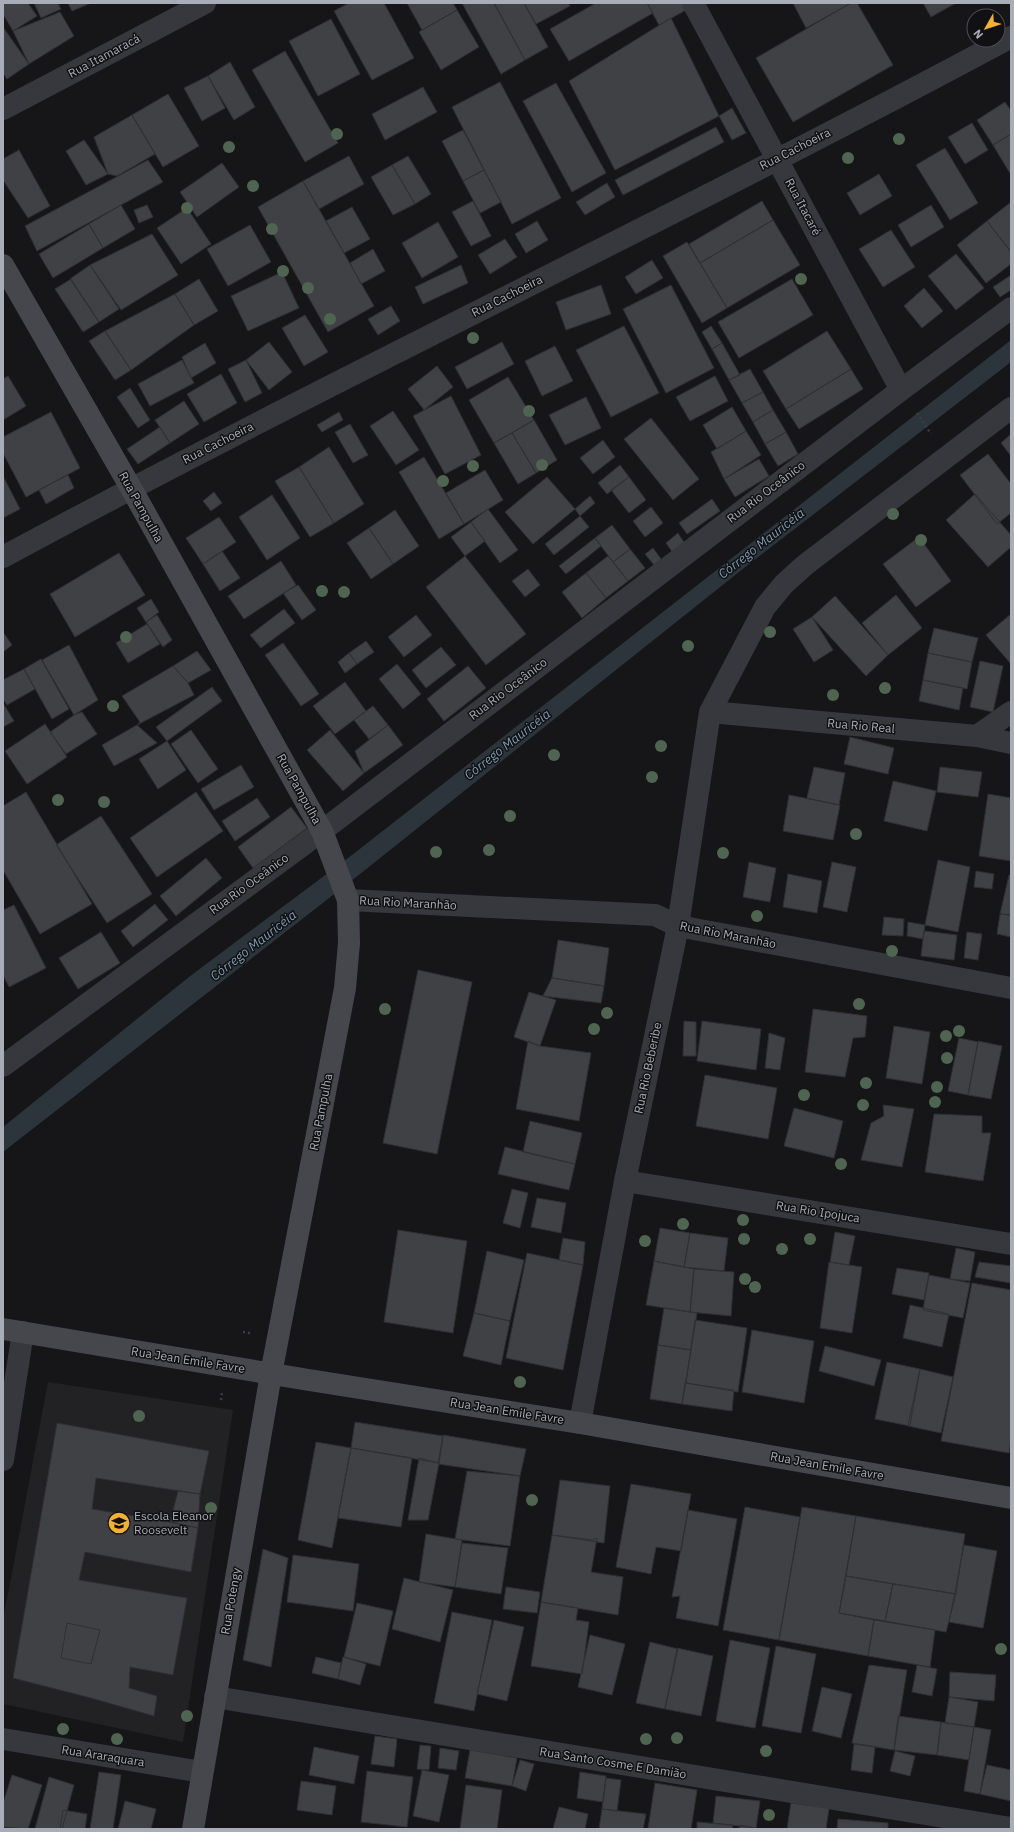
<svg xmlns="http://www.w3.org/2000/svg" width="1014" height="1832" font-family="'IBM Plex Sans',sans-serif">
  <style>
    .built { fill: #222225 }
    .water { fill: #2c353c }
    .building { fill: #404145; stroke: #303034 }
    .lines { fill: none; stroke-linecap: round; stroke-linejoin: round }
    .path { stroke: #3d3f44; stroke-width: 2.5; stroke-dasharray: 2 3; stroke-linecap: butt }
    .street { stroke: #37383d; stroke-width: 22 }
    .secondary { stroke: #45474d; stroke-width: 22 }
    .tree { fill: #506452 }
    .labels { text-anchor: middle; stroke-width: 3; stroke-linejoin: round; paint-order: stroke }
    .street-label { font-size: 12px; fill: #a8adb8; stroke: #111113 }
    .poi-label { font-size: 12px; fill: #a8adb8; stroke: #111113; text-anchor: start }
    .water-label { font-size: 13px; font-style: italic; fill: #7f9bb3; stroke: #111113 }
  </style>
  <rect width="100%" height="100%" fill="#161618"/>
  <path class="built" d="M48 1382 233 1410 183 1742 3 1704V1620Z"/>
  <path class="water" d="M1011 340V362L744 568 360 874 3 1152V1127L189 977 352 855Z"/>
  <path class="building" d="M3 3H28L37 16 13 31 3 14Z
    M34 3H58L61 9 41 18Z
    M68 3H91L72 11Z
    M349 3H384L414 58 372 80 334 11Z
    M407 3H453L457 10 422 30Z
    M462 3H494L525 60 501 74Z
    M494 3H524L548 47 525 60Z
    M524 3H568L570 6 536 24Z
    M596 3H647L653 13 569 61 550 29Z
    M647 3H682L686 10 659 25Z
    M793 3H851L806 28Z
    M851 3H857L893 65 793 122 756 58Z
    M923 3H956L931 17Z
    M457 10 479 47 441 70 419 32Z
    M60 12 74 36 29 64 13 31Z
    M671 18 719 116 615 170 569 81Z
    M331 19 360 74 318 96 289 41Z
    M3 27 29 64 7 79 3 73Z
    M285 51 338 143 305 162 252 70Z
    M230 62 255 107 234 120 208 76Z
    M208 76 225 108 202 121 184 88Z
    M500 82 561 198 512 224 452 107Z
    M556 83 606 173 572 192 523 101Z
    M423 87 437 112 385 140 372 114Z
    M168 94 199 146 163 167 132 115Z
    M1005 102 1011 111V134L993 145 977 120Z
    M732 108 746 133 732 140 719 116Z
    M132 115 155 154 117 176 108 174 94 137Z
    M972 123 988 150 965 164 948 137Z
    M716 127 724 142 623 195 615 180Z
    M463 130 484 170 463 181 442 141Z
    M1011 134V175L993 145Z
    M84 140 108 174 86 185 66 151Z
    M945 148 978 203 950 220 916 165Z
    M19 150 50 206 28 218 3 180V159Z
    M349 156 364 184 319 209 303 181Z
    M408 156 431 194 415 204 392 165Z
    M148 160 163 182 37 251 25 226Z
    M222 163 239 187 197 217 180 192Z
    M392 165 415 204 393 215 371 177Z
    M484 170 501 202 480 213 463 181Z
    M879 174 892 196 860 215 847 193Z
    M303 181 374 306 328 332 258 207Z
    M607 183 615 197 585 215 576 202Z
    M473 201 491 236 471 246 452 212Z
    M762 201 773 220 700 263 689 244Z
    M1011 202V252L987 221Z
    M121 205 135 229 103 248 89 224Z
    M147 205 153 217 139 223 134 210Z
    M931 205 944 227 911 247 898 225Z
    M352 207 370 239 344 253 326 221Z
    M187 208 211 244 181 264 157 228Z
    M773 220 800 265 727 308 700 263Z
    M537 221 548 240 526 253 515 234Z
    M987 221 1011 252V264L986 283 957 245Z
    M438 222 458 257 422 278 402 243Z
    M89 224 103 248 53 278 39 254Z
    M250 225 271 262 228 286 207 249Z
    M891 230 915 267 883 287 859 249Z
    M152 234 178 275 121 310 90 265Z
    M505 239 517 257 490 274 478 255Z
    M687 242 727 308 702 323 663 256Z
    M373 249 385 271 361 284 350 263Z
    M956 254 984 288 956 310 928 276Z
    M652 260 663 278 636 294 625 277Z
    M90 265 119 309 99 322 70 279Z
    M461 265 468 283 423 304 415 287Z
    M282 272 299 308 248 331 231 296Z
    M1011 275V290L1000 297 993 287Z
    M71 279 99 322 83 332 55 289Z
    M199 279 218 311 194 325 175 294Z
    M792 279 813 315 739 358 718 322Z
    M601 285 611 314 566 330 556 302Z
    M671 285 714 368 666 393 623 309Z
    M924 288 943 311 922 328 904 306Z
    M175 294 194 325 131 370 105 331Z
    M391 306 400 321 378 335 368 319Z
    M305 315 328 352 304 366 282 328Z
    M624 326 659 393 611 417 576 350Z
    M711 326 722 343 712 349 702 332Z
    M105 331 131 370 115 380 89 341Z
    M827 331 851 369 786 409 763 371Z
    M269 342 292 372 269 390 246 360Z
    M502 342 514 364 467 389 455 367Z
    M205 343 216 363 191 378 182 357Z
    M722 343 740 375 729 380 712 349Z
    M555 346 573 381 542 396 525 361Z
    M182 360 194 383 150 406 138 384Z
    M246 360 262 393 245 402 228 369Z
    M437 366 453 387 424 410 408 389Z
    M750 369 763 392 742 403 729 380Z
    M851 369 863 389 799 429 786 409Z
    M221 374 237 403 204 422 187 394Z
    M8 376 26 406 3 420V379Z
    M715 376 728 401 690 421 676 397Z
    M508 377 534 420 494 443 469 400Z
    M130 388 150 420 138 428 117 397Z
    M763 392 773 410 753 422 742 403Z
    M451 396 481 455 445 474 413 416Z
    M586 397 601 428 565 445 549 415Z
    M184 401 199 424 170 443 155 420Z
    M732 407 746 431 717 449 703 425Z
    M773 410 786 432 765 444 753 422Z
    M393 411 419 450 396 465 370 426Z
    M51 412 80 468 26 497 3 453V437Z
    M339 412 343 420 322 432 317 425Z
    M651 418 699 479 673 500 624 439Z
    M534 420 557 460 536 473 512 433Z
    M350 424 368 455 353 463 335 432Z
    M160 427 170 443 138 464 127 449Z
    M746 431 761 455 724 479 711 452Z
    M786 432 798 454 778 466 765 444Z
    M512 433 536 473 518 484 494 443Z
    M1011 434V456L1001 443Z
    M603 440 615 457 593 474 580 458Z
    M329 447 364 504 334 523 299 467Z
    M988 454 1011 484V513L997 524 960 475Z
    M424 457 464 524 439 539 399 472Z
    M759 459 769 476 735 497 724 479Z
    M620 465 629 477 607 494 598 483Z
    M299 467 334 523 310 537 275 481Z
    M485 470 503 500 464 524 446 493Z
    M68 475 74 488 46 504 39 490Z
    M3 476 20 509 3 518Z
    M547 477 575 509 533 544 505 512Z
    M629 477 646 500 629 513 611 490Z
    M214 492 222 503 211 511 203 501Z
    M975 494 1011 535V547L988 567 946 520Z
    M272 495 300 538 267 560 239 517Z
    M590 496 595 503 580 516 575 509Z
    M712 499 720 511 687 534 679 523Z
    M651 507 663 523 645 537 633 521Z
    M488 509 518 550 500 563 471 522Z
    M395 510 419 546 393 564 369 528Z
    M580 516 589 527 554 555 545 544Z
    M219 517 236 542 203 564 186 538Z
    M471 522 485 541 465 556 451 537Z
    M612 525 630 549 613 562 595 538Z
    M369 528 393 564 371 579 347 543Z
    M678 533 685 544 673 553 666 543Z
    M919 537 951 581 916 607 883 564Z
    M595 538 601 546 566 574 559 566Z
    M653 548 661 559 654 565 645 554Z
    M630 549 645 568 628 581 613 562Z
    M222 551 240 578 220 591 203 564Z
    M119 553 145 595 75 637 50 594Z
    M465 556 526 634 486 665 426 587Z
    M608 556 628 581 606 598 586 573Z
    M281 561 296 585 244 619 228 596Z
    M528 569 540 585 525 597 512 581Z
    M586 573 606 598 582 618 562 592Z
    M298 585 316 610 302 620 283 593Z
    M896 595 922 628 888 655 862 623Z
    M835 596 888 655 866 676 812 617Z
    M151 599 159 612 146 622 137 608Z
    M284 609 295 623 261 648 250 635Z
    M1011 614V664L986 635Z
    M157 615 172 640 163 647 146 622Z
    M416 615 432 635 404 657 388 637Z
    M812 617 833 650 814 662 793 629Z
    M147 624 160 644 128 663 116 643Z
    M934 628 978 638 972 662 928 653Z
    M3 632 12 645 3 652Z
    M366 641 374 652 357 664 349 653Z
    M283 643 319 694 301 706 265 655Z
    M69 645 98 700 74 715 42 660Z
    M441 647 456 665 426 688 412 670Z
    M197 651 211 670 188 683 173 666Z
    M349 653 357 664 345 673 338 662Z
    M928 653 972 662 967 689 923 680Z
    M41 659 69 709 52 719 24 669Z
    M980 661 1003 666 993 712 970 707Z
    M397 664 421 694 403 709 379 679Z
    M173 666 188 683 194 695 137 725 140 722 122 696Z
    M468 666 486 688 444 721 427 699Z
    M24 669 35 689 7 705 3 699V680Z
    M923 680 963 688 959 710 919 701Z
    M345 682 366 711 335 734 313 706Z
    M212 687 222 701 167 741 156 727Z
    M3 703 14 721 3 727Z
    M373 706 388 725 369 739 354 720Z
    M82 712 97 734 66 754 50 732 74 715Z
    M45 724 67 757 27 784 5 751Z
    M137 725 157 743 114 766 102 745Z
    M388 725 403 745 364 773 355 751Z
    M191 730 218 769 198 783 171 744Z
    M330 730 364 773 343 791 307 750Z
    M850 737 894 748 888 774 844 764Z
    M167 741 186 770 158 789 139 759Z
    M241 765 254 787 214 810 201 789Z
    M814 767 845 773 839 805 807 798Z
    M940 767 982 772 978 797 937 792Z
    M893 781 936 791 927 831 884 821Z
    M26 792 92 904 40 934 3 870V806Z
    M196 792 223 831 157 877 130 838Z
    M988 794 1011 798V861L979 856Z
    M789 795 840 805 833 840 783 831Z
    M257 798 270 817 235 841 222 821Z
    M291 807 307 828 253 868 238 847Z
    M101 816 152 894 107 923 56 845Z
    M206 858 222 878 176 916 160 896Z
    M938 860 970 867 958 932 925 925Z
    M749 862 776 868 770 902 743 897Z
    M832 862 856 867 847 912 823 907Z
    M976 871 994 874 992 889 974 887Z
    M788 874 822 881 817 913 783 907Z
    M1009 875H1011V915L1000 914Z
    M155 904 168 920 133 947 121 931Z
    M14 905 46 968 9 987 3 975V910Z
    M1000 914 1011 915V937L997 934Z
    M884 917 904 919 903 936 882 935Z
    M908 922 925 925 923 939 907 936Z
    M924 931 957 935 954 960 921 956Z
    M101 932 120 963 78 989 59 958Z
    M967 932 982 934 978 960 964 958Z
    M558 940 609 948 604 986 552 978Z
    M418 970 472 982 437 1154 383 1143Z
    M552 978 604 986 601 1003 543 996Z
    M529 992 556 1000 540 1046 514 1037Z
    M813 1009 867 1016 865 1037 853 1038 845 1077 805 1072Z
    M684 1021 696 1022V1056H683Z
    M702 1021 761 1029 756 1070 697 1061Z
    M894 1026 930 1032 922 1084 886 1078Z
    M769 1033 785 1038 780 1070 765 1068Z
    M959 1038 978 1042 968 1095 948 1091Z
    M528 1041 540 1046 591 1053 579 1121 516 1109Z
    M978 1041 1002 1046 991 1099 968 1095Z
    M705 1075 777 1088 768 1139 696 1126Z
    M883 1105 914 1109 902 1167 861 1160 871 1123 884 1116Z
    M794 1108 843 1121 834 1158 784 1146Z
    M934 1114 982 1116V1133H991L983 1181 925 1172Z
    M530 1121 582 1133 575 1164 523 1152Z
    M505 1147 575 1164 569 1190 498 1174Z
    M512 1189 528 1193 520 1228 503 1223Z
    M537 1198 566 1203 561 1233 531 1227Z
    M660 1228 690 1233 684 1267 654 1261Z
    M398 1230 467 1241 453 1333 384 1322Z
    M835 1232 855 1236 849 1265 830 1262Z
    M690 1233 728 1238 724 1271 684 1267Z
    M563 1238 585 1242 583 1265 559 1260Z
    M956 1248 975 1252 970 1281 950 1279Z
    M487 1251 524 1260 510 1321 474 1313Z
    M527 1253 583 1265 563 1370 506 1358Z
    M654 1261 694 1269 690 1312 646 1305Z
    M829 1262 862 1267 852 1333 820 1328Z
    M979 1262 1011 1266V1283L975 1277Z
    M897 1268 929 1273 924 1300 892 1294Z
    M694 1269 734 1272 731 1316 690 1312Z
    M929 1275 970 1283 963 1318 923 1310Z
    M972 1283 1011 1290V1441L1009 1453 941 1441Z
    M910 1305 949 1314 942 1347 903 1338Z
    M664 1308 697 1313 691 1350 658 1345Z
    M474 1313 510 1321 501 1365 463 1356Z
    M695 1320 747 1328 738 1392 686 1383Z
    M752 1330 814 1341 804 1403 742 1392Z
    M658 1345 691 1350 682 1404 650 1399Z
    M825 1346 881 1360 874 1386 819 1371Z
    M887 1362 920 1369 910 1426 875 1419Z
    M920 1369 953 1377 941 1433 908 1426Z
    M685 1383 734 1390 732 1411 682 1404Z
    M355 1422 443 1436 439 1463 351 1448Z
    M57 1423 209 1451 200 1494 96 1478 92 1509 170 1522 198 1528 191 1572 85 1552 79 1580 187 1598 173 1675 130 1667 129 1688 157 1696 154 1716 91 1698 13 1678Z
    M443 1435 526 1449 520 1476 438 1464Z
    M316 1442 351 1448 332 1548 298 1540Z
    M351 1448 412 1458 401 1527 338 1518Z
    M419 1458 439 1463 428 1520H408Z
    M467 1471 520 1476 510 1546 455 1539Z
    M560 1480 610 1486 604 1543 552 1535Z
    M631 1484 691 1494 681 1551 656 1547 651 1574 616 1567Z
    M178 1491 200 1494 198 1528 170 1522Z
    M745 1507 800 1517 779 1640 723 1630Z
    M802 1507 856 1516 839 1613 874 1620 868 1656 779 1640Z
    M688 1510 737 1519 718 1626 676 1618 680 1596 672 1597Z
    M856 1516 965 1534 956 1594 846 1576Z
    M426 1534 462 1540 455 1587 419 1582Z
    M552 1535 593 1540 597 1538 591 1572 623 1577 618 1615 541 1602Z
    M462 1543 508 1548 501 1594 455 1587Z
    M964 1545 997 1551 983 1628 949 1622Z
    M263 1549 288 1558 271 1667 243 1660Z
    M293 1555 359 1564 353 1611 287 1602Z
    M846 1576 893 1584 885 1621 839 1613Z
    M404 1578 453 1590 440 1642 392 1629Z
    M893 1584 956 1594 946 1632 885 1621Z
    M506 1587 540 1592 537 1613 503 1609Z
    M541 1602 578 1608 576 1620 589 1622 582 1674 531 1666Z
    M357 1603 393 1611 380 1666 344 1657Z
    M452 1612 492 1620 474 1711 434 1703Z
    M494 1620 524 1627 507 1701 477 1694Z
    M874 1620 935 1630 930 1667 868 1656Z
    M67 1623 100 1630 91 1664 61 1658Z
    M590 1635 625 1644 612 1695 578 1687Z
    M730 1640 770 1648 755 1728 716 1721Z
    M650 1642 678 1649 665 1709 636 1703Z
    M776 1646 816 1654 801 1733 762 1726Z
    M677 1648 713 1656 701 1716 665 1709Z
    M316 1657 341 1663 338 1679 312 1673Z
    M343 1657 366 1664 360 1685 338 1679Z
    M869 1665 907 1670 894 1750 852 1743Z
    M917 1665 937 1669 932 1696 912 1692Z
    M950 1672 996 1675 994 1701 949 1697Z
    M822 1687 852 1694 841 1738 812 1731Z
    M949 1697 978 1702 974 1727 945 1723Z
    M898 1716 941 1722 937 1755 894 1750Z
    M941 1722 974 1727 969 1760 937 1755Z
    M974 1727 991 1730 980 1794 964 1791Z
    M375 1736 397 1739 394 1767 371 1764Z
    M854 1744 875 1747 872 1773 851 1770Z
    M420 1745 431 1746 429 1770 417 1769Z
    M314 1747 359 1756 354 1784 309 1775Z
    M440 1748 459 1751 456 1770 438 1768Z
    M470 1750 517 1758 512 1786 465 1778Z
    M895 1751 915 1756 910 1776 890 1771Z
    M520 1760 534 1764 526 1791 512 1786Z
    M987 1765 1011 1770V1801L980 1794Z
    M422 1770 449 1775 439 1822 413 1816Z
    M367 1771 413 1777 407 1827 361 1822Z
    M99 1772 121 1775 113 1829H90Z
    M580 1772 606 1776 603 1802 577 1798Z
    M12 1775 42 1785 28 1829 3 1827V1803Z
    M49 1777 74 1785 62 1829H35Z
    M606 1778 621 1780 617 1811 602 1809Z
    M301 1781 336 1786 332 1815 297 1810Z
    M655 1783 697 1790 691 1829H648Z
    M466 1785 502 1790 497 1829H460Z
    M716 1796 760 1801 756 1828 713 1823Z
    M125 1801 156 1809 151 1829H118Z
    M791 1803 829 1808 826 1829H787Z
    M559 1807 588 1814 585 1829H553Z
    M602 1809 646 1814 643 1829H599Z
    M63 1810 87 1814 85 1829H60Z
    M838 1819 888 1823V1829H837Z
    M697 1822 733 1825 732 1829H697Z
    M740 1825 756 1828 761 1829H739Z"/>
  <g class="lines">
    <path class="path" d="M917 413 931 434
      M243 1332 250 1333
      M221 1400 222 1392"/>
    <path class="street" d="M693 3 901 390
      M3 109 205 3
      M3 557C336 377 678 216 1011 37
      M710 712 977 736 1011 743
      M977 736 1011 712
      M348 900 655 915 678 926 1011 988
      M3 1066 322 831 901 390 1011 308
      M625 1181 1011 1244
      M580 1423 625 1181 678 926 710 712 765 607 784 584 805 565 1011 408
      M3 1460 23 1332
      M215 1697 1011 1828
      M3 1739 202 1772"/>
    <path class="secondary" d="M3 265 131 488 322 831 348 900 349 943 345 988 271 1374 193 1829
      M3 1329 309 1380 580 1423 1011 1498"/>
  </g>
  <g class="tree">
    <circle cx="337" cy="134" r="6"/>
    <circle cx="899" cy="139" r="6"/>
    <circle cx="229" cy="147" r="6"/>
    <circle cx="848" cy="158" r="6"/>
    <circle cx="253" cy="186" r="6"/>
    <circle cx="187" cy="208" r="6"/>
    <circle cx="272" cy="229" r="6"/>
    <circle cx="283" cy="271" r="6"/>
    <circle cx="801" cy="279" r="6"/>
    <circle cx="308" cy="288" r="6"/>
    <circle cx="330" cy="319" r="6"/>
    <circle cx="473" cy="338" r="6"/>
    <circle cx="529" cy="411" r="6"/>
    <circle cx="542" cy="465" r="6"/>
    <circle cx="473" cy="466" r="6"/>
    <circle cx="443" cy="481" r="6"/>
    <circle cx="893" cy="514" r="6"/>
    <circle cx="921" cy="540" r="6"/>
    <circle cx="322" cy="591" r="6"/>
    <circle cx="344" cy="592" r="6"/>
    <circle cx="770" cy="632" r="6"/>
    <circle cx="126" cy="637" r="6"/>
    <circle cx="688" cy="646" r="6"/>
    <circle cx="885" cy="688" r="6"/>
    <circle cx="833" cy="695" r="6"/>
    <circle cx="113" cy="706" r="6"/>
    <circle cx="661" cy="746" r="6"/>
    <circle cx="554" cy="755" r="6"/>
    <circle cx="652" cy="777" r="6"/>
    <circle cx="58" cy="800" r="6"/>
    <circle cx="104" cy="802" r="6"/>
    <circle cx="510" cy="816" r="6"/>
    <circle cx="856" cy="834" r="6"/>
    <circle cx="489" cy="850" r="6"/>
    <circle cx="436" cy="852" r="6"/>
    <circle cx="723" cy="853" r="6"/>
    <circle cx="757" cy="916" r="6"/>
    <circle cx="892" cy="951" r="6"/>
    <circle cx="859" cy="1004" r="6"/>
    <circle cx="385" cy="1009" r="6"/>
    <circle cx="607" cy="1013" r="6"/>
    <circle cx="594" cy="1029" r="6"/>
    <circle cx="959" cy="1031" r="6"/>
    <circle cx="946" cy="1036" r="6"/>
    <circle cx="947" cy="1058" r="6"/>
    <circle cx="866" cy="1083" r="6"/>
    <circle cx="937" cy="1087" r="6"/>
    <circle cx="804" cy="1095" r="6"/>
    <circle cx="935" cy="1102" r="6"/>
    <circle cx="863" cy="1105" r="6"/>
    <circle cx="841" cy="1164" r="6"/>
    <circle cx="743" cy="1220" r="6"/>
    <circle cx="683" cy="1224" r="6"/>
    <circle cx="744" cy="1239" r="6"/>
    <circle cx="810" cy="1239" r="6"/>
    <circle cx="645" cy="1241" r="6"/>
    <circle cx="782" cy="1249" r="6"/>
    <circle cx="745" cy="1279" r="6"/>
    <circle cx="755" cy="1287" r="6"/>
    <circle cx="520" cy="1382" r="6"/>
    <circle cx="139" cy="1416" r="6"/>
    <circle cx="532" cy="1500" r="6"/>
    <circle cx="211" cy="1508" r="6"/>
    <circle cx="1001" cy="1649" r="6"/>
    <circle cx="187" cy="1716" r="6"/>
    <circle cx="63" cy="1729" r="6"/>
    <circle cx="677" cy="1738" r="6"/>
    <circle cx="117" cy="1739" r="6"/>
    <circle cx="646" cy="1739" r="6"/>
    <circle cx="766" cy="1751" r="6"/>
    <circle cx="769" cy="1815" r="6"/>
  </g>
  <defs>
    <g id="school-disc" transform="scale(1.15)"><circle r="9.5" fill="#f2b134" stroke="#111113"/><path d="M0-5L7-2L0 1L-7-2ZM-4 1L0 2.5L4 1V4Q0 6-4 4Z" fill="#111"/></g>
  </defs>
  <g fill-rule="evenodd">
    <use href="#school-disc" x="119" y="1523"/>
  </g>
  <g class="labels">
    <g class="street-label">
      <text transform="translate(104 56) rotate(-28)" y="4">Rua Itamaracá</text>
      <text transform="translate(795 149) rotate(-27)" y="4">Rua Cachoeira</text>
      <text transform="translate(803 207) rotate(62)" y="4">Rua Itacaré</text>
      <text transform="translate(507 296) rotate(-27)" y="4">Rua Cachoeira</text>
      <text transform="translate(218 443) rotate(-27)" y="4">Rua Cachoeira</text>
      <text transform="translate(766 492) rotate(-37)" y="4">Rua Rio Oceânico</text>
      <text transform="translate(141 507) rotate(61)" y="4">Rua Pampulha</text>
      <text transform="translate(508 689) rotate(-37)" y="4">Rua Rio Oceânico</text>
      <text transform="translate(861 726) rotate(5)" y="4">Rua Rio Real</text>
      <text transform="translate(299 789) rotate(61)" y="4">Rua Pampulha</text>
      <text transform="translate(249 884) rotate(-36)" y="4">Rua Rio Oceânico</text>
      <text transform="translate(408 903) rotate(3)" y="4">Rua Rio Maranhão</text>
      <text transform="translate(728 935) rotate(11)" y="4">Rua Rio Maranhão</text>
      <text transform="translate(648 1068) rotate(-78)" y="4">Rua Rio Beberibe</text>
      <text transform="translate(321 1112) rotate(-79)" y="4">Rua Pampulha</text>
      <text transform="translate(818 1212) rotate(9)" y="4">Rua Rio Ipojuca</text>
      <text transform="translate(188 1360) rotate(9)" y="4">Rua Jean Emile Favre</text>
      <text transform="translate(507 1411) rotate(9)" y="4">Rua Jean Emile Favre</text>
      <text transform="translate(827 1466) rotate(10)" y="4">Rua Jean Emile Favre</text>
      <text transform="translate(231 1601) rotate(-80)" y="4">Rua Potengy</text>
      <text transform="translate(103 1756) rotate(9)" y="4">Rua Araraquara</text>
      <text transform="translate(613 1763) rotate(9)" y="4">Rua Santo Cosme E Damião</text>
    </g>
    <g class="poi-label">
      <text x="134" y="1520">Escola Eleanor<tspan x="134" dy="14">Roosevelt</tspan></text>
    </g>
    <g class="water-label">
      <text transform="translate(761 543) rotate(-38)" y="5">Córrego Mauricéia</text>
      <text transform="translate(507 744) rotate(-38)" y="5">Córrego Mauricéia</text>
      <text transform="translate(253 945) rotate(-38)" y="5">Córrego Mauricéia</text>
    </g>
  </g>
  <rect width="1014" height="1832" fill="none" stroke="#a8adb8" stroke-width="8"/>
  <g transform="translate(986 28) rotate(231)"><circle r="19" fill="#111113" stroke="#4d4f55"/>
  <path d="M0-3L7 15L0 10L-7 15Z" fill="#f2b134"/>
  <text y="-6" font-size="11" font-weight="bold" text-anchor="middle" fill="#a8adb8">N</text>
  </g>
</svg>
